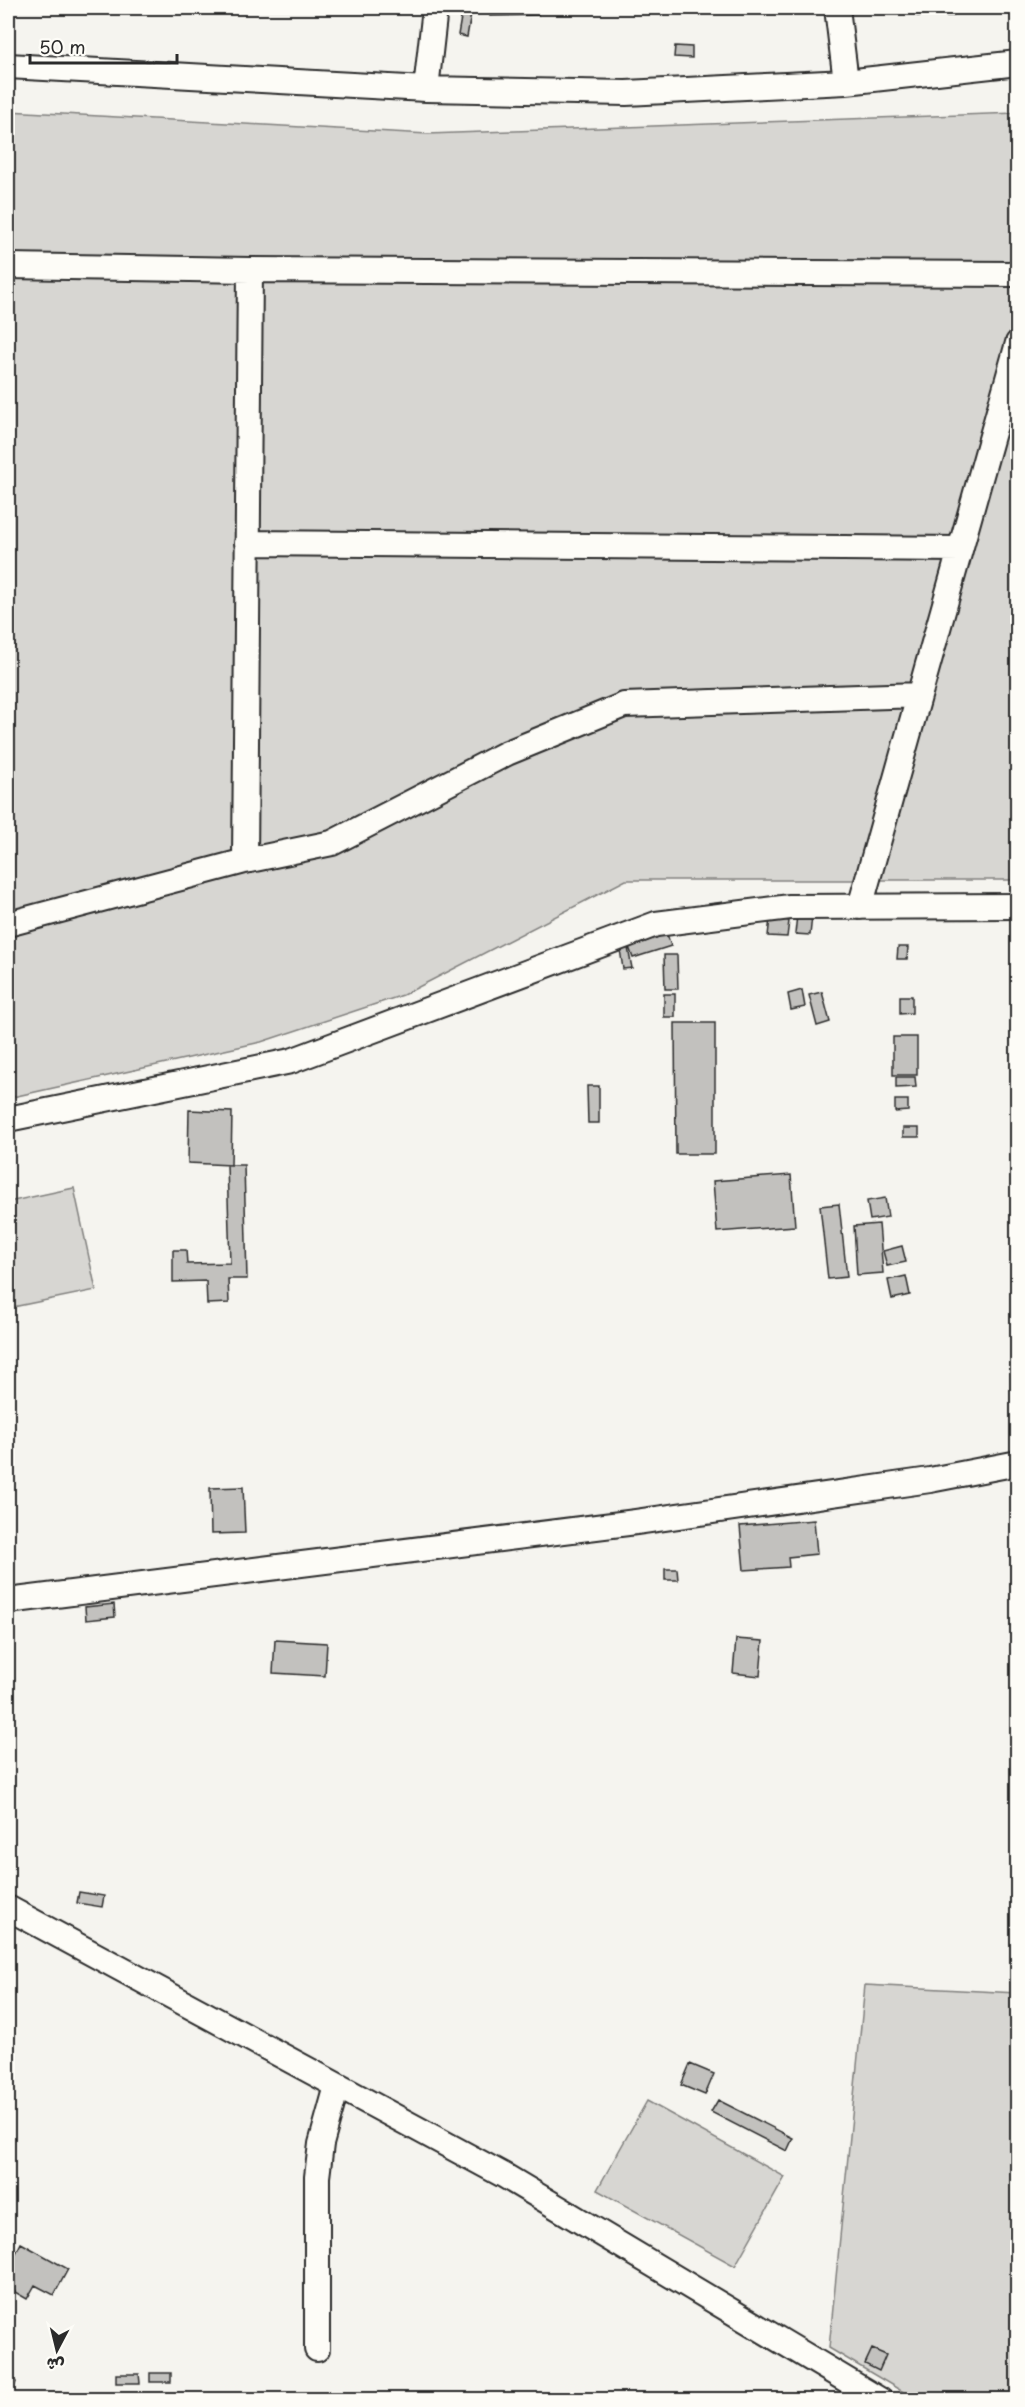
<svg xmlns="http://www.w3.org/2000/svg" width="1025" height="2407" font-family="'Playpen Sans','Playpen Sans Arabic',sans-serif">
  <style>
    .green { fill: #d7d6d2; stroke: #81807e; stroke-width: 1.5 }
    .building { fill: #c2c1be; stroke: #2b2b2b; stroke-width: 1.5 }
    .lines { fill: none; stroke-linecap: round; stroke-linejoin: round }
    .minor-casing { stroke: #2b2b2b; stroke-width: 28 }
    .minor { stroke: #fdfcf7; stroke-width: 24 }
  </style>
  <rect width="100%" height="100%" fill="#f5f4ef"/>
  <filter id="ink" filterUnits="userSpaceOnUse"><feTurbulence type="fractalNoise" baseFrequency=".0167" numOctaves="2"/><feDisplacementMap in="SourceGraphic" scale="12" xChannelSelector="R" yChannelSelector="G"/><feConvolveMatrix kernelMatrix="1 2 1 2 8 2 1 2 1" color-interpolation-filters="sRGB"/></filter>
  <g filter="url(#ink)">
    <path class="green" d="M8 111 428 134 1017 113V880H626L403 995 261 1042 8 1098Z
      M74 1188 96 1290 8 1308V1202Z
      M865 1985 1017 1993V2399H915L829 2348Z
      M647 2101 785 2177 735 2266 597 2190Z"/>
    <path class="building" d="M490 8H538V15L490 16Z
      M655 8H674V12L655 13Z
      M917 8H953V16H917Z
      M462 12 471 14 467 37 458 35Z
      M675 46 692 47V58L674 57Z
      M797 915 812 916 810 935 795 934Z
      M770 918 789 921 787 937 768 936Z
      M667 934 671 946 633 958 629 947Z
      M898 947H908L907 959H897Z
      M628 948 632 968 623 969 620 949Z
      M664 955H677L678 989H665Z
      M802 990 805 1007 791 1010 788 994Z
      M822 992 830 1022 817 1026 809 995Z
      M664 994H675V1017H664Z
      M900 996H912V1013L900 1014Z
      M675 1023H715V1154H676Z
      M893 1037H917V1075H893Z
      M896 1077H915L916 1087 896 1088Z
      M587 1086H599V1123H588Z
      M895 1100H908V1111L895 1112Z
      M189 1110 232 1112 231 1165 188 1163Z
      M903 1128H919V1137H903Z
      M227 1165H244L247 1279H228L229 1303 207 1304 206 1281 173 1282V1250H186L187 1264 230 1263Z
      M791 1175 795 1226 717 1232 713 1181Z
      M885 1198 888 1217 870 1220 867 1201Z
      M839 1204 847 1277 828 1279 820 1206Z
      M879 1224 883 1273 857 1275 854 1226Z
      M902 1246 906 1262 887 1266 883 1251Z
      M906 1276 910 1295 892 1299 888 1280Z
      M243 1487 245 1533 211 1534 210 1488Z
      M814 1520 817 1554 788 1557 789 1567 744 1570 740 1526Z
      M665 1569H677L678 1580H665Z
      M114 1604 115 1617 86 1620 85 1607Z
      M736 1639 763 1641 760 1676 733 1673Z
      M275 1640 327 1643 325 1676 273 1673Z
      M79 1892 104 1896 102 1907 77 1903Z
      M690 2064 714 2074 705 2095 681 2085Z
      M718 2100 793 2138 787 2151 711 2112Z
      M21 2243 68 2269 54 2295 35 2285 27 2299 8 2288V2269Z
      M872 2349 886 2355 879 2371 865 2364Z
      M150 2373H171V2382H150Z
      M116 2374H139L140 2383H116Z
      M8 2378 16 2382 8 2400Z"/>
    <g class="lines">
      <g class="minor-casing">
        <path id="minor" d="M837 8 846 82
          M8 66 426 89 626 93 846 82 1018 63
          M426 89 435 8
          M8 266 250 270 1018 274
          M247 543 960 549
          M245 861 250 270
          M860 907 1018 343
          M8 924 245 861 332 843 507 753 624 705 919 695
          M8 1119 291 1061 656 924 790 907 1018 906
          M8 1601 636 1522 930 1480 1018 1463
          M8 1908 505 2176 880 2400
          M317 2349V2177L321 2144 337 2086"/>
      </g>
      <use href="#minor" class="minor"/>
    </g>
  </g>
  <rect width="1025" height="2407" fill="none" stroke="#fdfcf7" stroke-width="30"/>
  <rect x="15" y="15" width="995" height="2377" fill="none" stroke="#2b2b2b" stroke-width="2" filter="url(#ink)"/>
  <g transform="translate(57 2350) rotate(187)" stroke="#fdfcf7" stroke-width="4.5" paint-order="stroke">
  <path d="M0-4.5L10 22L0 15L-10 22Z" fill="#2b2b2b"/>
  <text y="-9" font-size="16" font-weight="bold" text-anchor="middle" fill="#2b2b2b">ش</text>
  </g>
  <path d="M30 54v9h147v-9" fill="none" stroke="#2b2b2b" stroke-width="3"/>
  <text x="39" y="54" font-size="18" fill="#2b2b2b" stroke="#fdfcf7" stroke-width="4.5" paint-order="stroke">50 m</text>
</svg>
